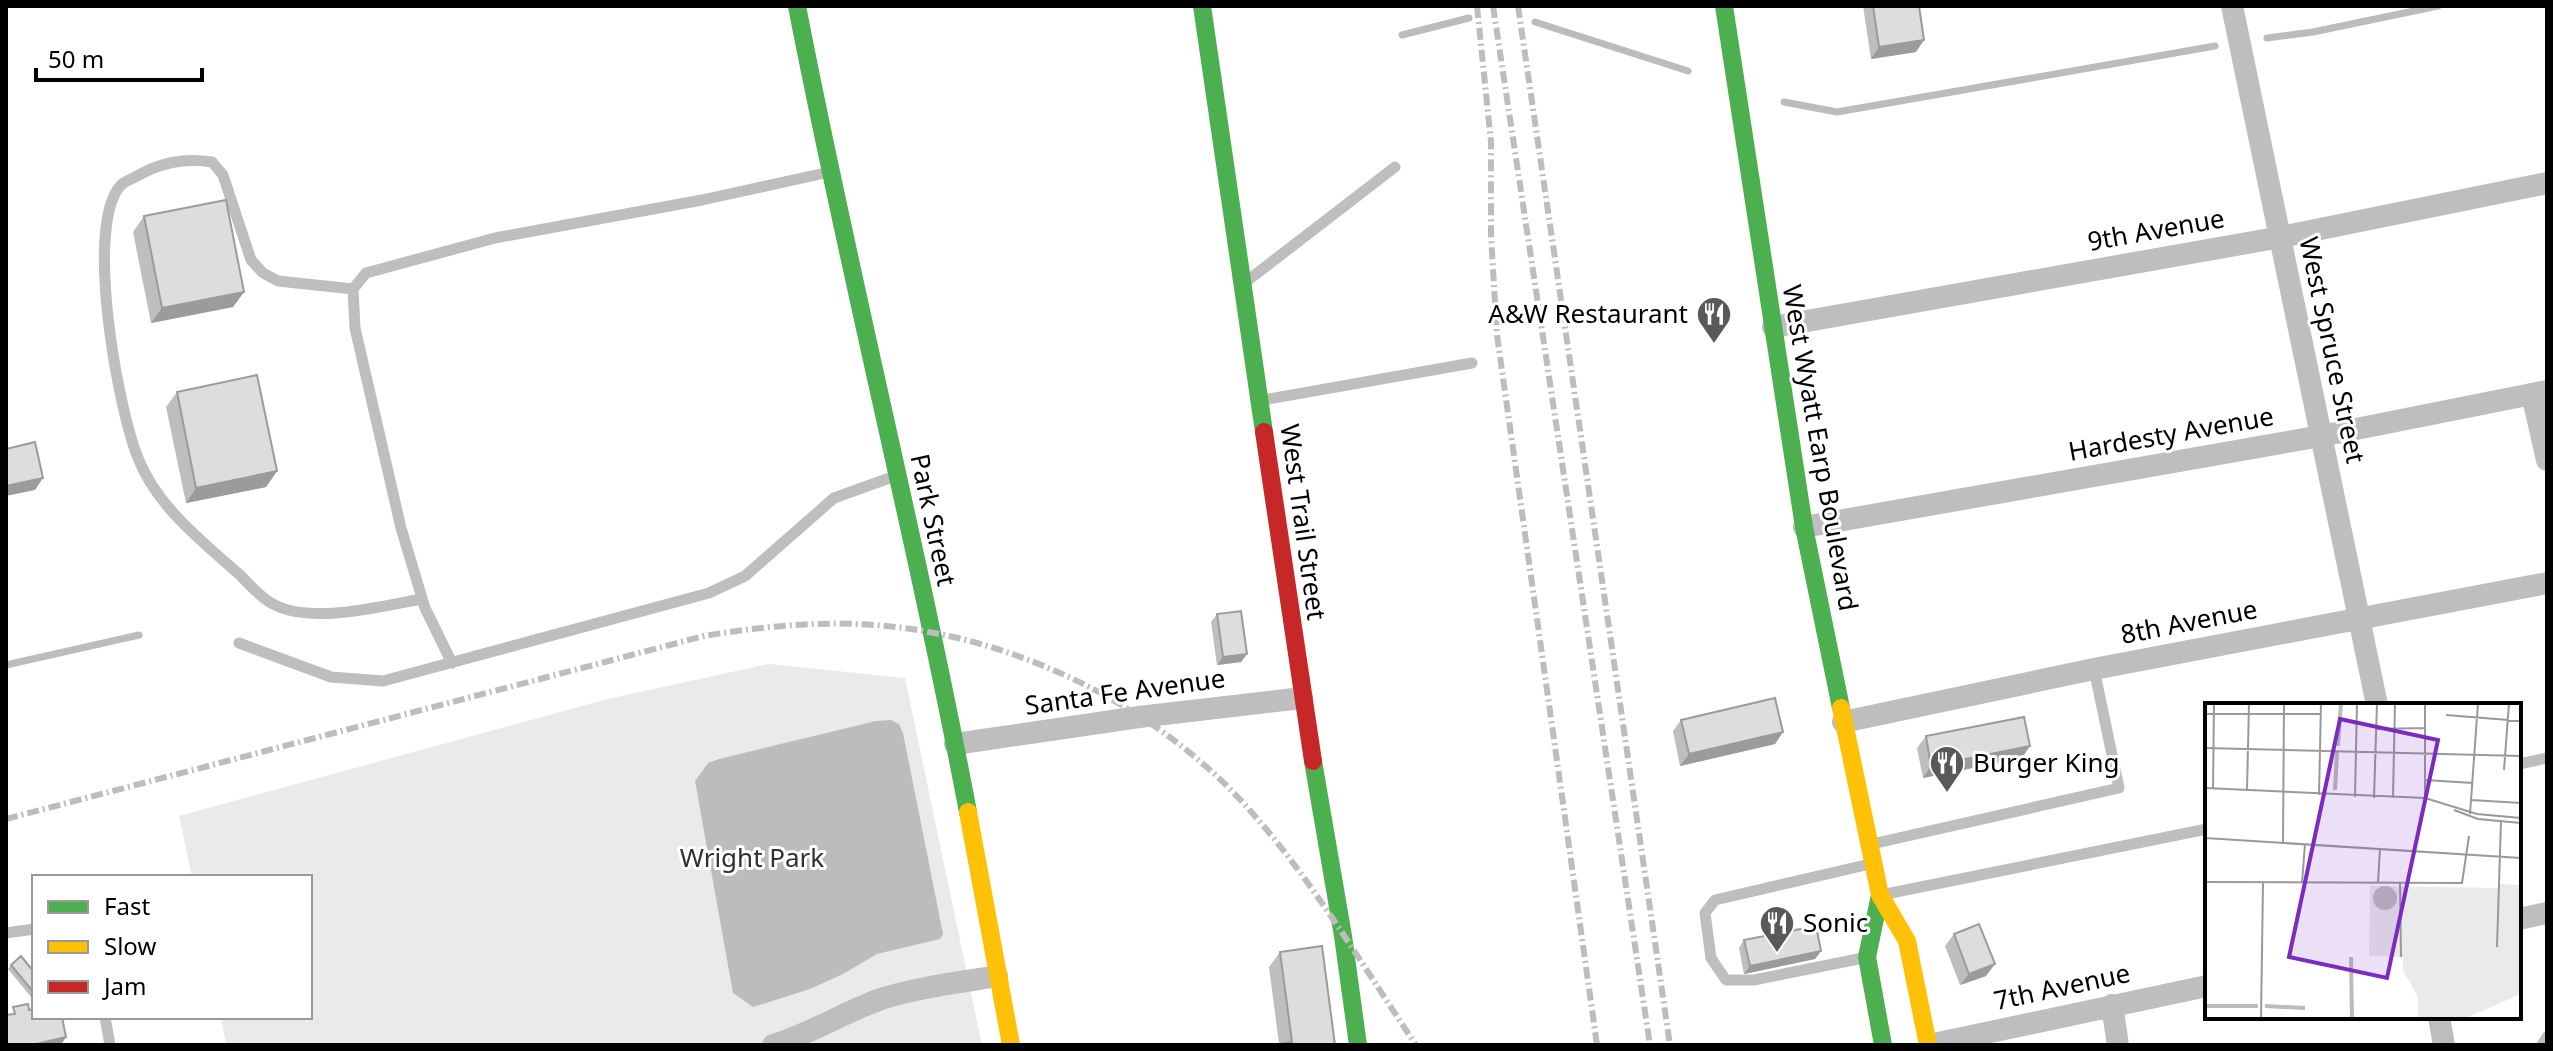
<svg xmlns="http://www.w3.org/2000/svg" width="2553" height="1051" font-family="'Noto Sans',sans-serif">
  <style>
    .green { fill: #eaeaea }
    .water { fill: #bcbcbc }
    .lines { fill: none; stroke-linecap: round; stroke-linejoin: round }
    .stream { stroke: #bcbcbc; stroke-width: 7 }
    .lane { stroke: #bebebe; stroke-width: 11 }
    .street { stroke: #bebebe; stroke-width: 22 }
    .fast { stroke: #4caf50; stroke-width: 18 }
    .slow { stroke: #ffc107; stroke-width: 18 }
    .jam { stroke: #c62828; stroke-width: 18 }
    .rail { stroke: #bdbdbd; stroke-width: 6; stroke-dasharray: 12 4 2 4; stroke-linecap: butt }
    .wall { fill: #bebebe }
    .shaded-wall { fill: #9b9b9b }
    .building { fill: #ddd; stroke: #9b9b9b; stroke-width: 2 }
    .labels { text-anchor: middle; stroke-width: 6; stroke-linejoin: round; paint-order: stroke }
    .street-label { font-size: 26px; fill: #000; stroke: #fff }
    .poi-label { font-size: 26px; fill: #000; stroke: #fff; text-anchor: start }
    .park-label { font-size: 26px; fill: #303030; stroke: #fff }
    .inset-river { fill: none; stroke: #bcbcbc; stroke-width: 4 }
    .inset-road { fill: none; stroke: #999; stroke-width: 2 }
    .view { fill: #7b2cbf; fill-opacity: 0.15; stroke: #7b2cbf; stroke-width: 4 }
    .inset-edge { fill: none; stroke: #000; stroke-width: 4 }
  </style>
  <rect width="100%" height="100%" fill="#fff"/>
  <path class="green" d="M769 664 905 678 982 1045H226L221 1017H310V877H192L179 816 612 698Z"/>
  <path class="water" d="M891 720 899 724 903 733 943 934 940 939 877 954 843 974 810 989 753 1007 733 993 695 781 708 763 719 759 876 721Z"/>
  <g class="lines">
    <path class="stream" d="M1535 22 1688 71
      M1402 35 1469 18
      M2267 38 2313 32 2438 6
      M1784 102 1837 112 2215 46
      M6 665 139 635"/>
    <path class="lane" d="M1247 281 1395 167
      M353 289 278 281 263 273 251 260 223 175 212 162C184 158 162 162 137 176 132 179 125 181 121 185 84 225 118 409 138 458 157 507 203 542 241 576 250 585 261 598 273 604 312 625 380 606 422 599
      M1263 400 1472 363
      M239 643 331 677 383 681 709 593 745 576 834 498 895 476
      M452 663 425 608 401 528 355 328 353 289 366 273 495 238 702 200 825 173
      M2519 764 2547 758
      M1872 844 2119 788 2094 669
      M1886 894 2207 829
      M6 933 34 929
      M1863 958 1754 980H1726L1711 958 1705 913 1715 900 1870 864
      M105 1017 110 1045
      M2542 1045 2547 1037"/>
    <path class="street" d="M2232 6 2377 705
      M1773 327 2281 237 2547 183
      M2532 394 2547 460
      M1804 527 2321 436 2547 391
      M1843 722 2094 669 2547 583
      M955 744 1139 717 1302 698
      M2519 919 2547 913
      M2112 1005 2118 1045
      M2439 1017 2444 1045
      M773 1045C811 1034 844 1012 881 999 919 987 958 983 997 976
      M1929 1045 2207 986"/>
    <path class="fast" d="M797 6C849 276 917 542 968 812
      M1202 6 1264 432
      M1724 6 1804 527 1841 708
      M1313 761 1343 936 1358 1045
      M1880 895 1867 957 1883 1045"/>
    <path class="slow" d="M1841 708 1880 895 1907 941 1928 1045
      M968 812 1011 1045"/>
    <path class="jam" d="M1264 432 1313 761"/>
    <path class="rail" d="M1477 6 1491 142V236L1497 335 1597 1045
      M1493 6 1650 1045
      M1518 6 1670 1045
      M6 819 704 636C764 626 825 620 886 626 1020 639 1157 707 1247 807 1312 879 1362 965 1416 1045"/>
  </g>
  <path class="wall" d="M1863 6H1919L1916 52 1871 59Z
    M144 216 244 292 233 307 151 323 133 232Z
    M177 392 277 471 266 487 186 503 166 407Z
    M1217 614 1247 654 1241 662 1217 665 1211 622Z
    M1681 720 1783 732 1775 744 1680 766 1673 731Z
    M1926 736 2022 758 1923 778 1917 748Z
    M1954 934 1986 976 1960 985 1945 946Z
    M1744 940 1821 951 1815 959 1744 974 1739 948Z
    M1280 952 1335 1045 1279 1044 1269 967Z
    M11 965 34 972V995L31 997 8 969Z"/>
  <path class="shaded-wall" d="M1924 40 1916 52 1871 59 1879 47Z
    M244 292 233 307 151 323 162 308Z
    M277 471 266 487 186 503 196 488Z
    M43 478 35 490 6 496V486Z
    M1247 654 1241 662 1217 665 1223 657Z
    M1783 732 1775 744 1680 766 1689 754Z
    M2030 746 2022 758 1923 778 1931 766Z
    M1821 951 1815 959 1744 974 1750 966Z
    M1995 964 1986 976 1960 985 1969 974Z
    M66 1037 61 1045H35L36 1044Z"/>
  <path class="building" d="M1873 6H1919L1924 40 1879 47Z
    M226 200 244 292 162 308 144 216Z
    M257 375 277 471 196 488 177 392Z
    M35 442 43 478 6 486V449Z
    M1241 611 1247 654 1223 657 1217 614Z
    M1775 698 1783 732 1689 754 1681 720Z
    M2024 717 2030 746 1931 766 1926 736Z
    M1979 924 1995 964 1969 974 1954 934Z
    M1816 926 1821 951 1750 966 1744 940Z
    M1322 946 1335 1045H1273L1292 1042 1280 952Z
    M21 956 34 972V993L11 965Z
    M28 1004 29 1010 34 1009V1017H62L66 1037 36 1044V1045H6V1015L15 1014 13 1007Z"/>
  <defs>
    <g id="restaurant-pin" transform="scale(1.8)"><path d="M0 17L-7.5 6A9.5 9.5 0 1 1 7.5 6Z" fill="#595959" stroke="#fff"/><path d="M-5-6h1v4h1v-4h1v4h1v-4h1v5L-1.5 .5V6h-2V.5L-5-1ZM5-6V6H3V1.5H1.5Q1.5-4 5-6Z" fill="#fff"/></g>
  </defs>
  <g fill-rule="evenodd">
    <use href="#restaurant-pin" x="1714" y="314"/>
    <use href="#restaurant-pin" x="1947" y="763"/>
    <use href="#restaurant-pin" x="1777" y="923"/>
  </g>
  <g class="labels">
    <g class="street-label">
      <text transform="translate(2156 230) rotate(-10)" y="9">9th Avenue</text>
      <text transform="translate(2332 350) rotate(78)" y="9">West Spruce Street</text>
      <text transform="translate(2171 434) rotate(-10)" y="9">Hardesty Avenue</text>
      <text transform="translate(1820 448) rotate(80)" y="9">West Wyatt Earp Boulevard</text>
      <text transform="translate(933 520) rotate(78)" y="9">Park Street</text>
      <text transform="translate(1303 522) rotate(82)" y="9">West Trail Street</text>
      <text transform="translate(2189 622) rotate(-11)" y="9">8th Avenue</text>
      <text transform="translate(1125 692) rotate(-8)" y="9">Santa Fe Avenue</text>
      <text transform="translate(2062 987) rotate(-12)" y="9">7th Avenue</text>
    </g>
    <g class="poi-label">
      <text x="1688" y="323" text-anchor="end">A&amp;W Restaurant</text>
      <text x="1973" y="772">Burger King</text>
      <text x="1803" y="932">Sonic</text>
    </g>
    <g class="park-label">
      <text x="752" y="867">Wright Park</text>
    </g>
  </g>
  <g transform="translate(2205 703)">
    <rect width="316" height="316" fill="#fff"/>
    <path d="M295 181 316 182V291L258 316H213V294L198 267V254L164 253 165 183 294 185Z" fill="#eaeaea"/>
    <path d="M168 195a12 12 0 1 1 24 0a12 12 0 1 1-24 0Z" fill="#bcbcbc"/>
    <path class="inset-river" d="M133 43 136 0M130 87 132 49M146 254 147 316M0 303H53M60 303 100 305"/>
    <path class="inset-road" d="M0 11H115M241 12 316 18M171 26 220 25M0 45 316 53M299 67 304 0M220 77 268 80M0 85 220 95 272 111 316 115M8 85 9 0M42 87 44 0M114 92 116 0M150 94 152 0M169 95 172 0M188 95 190 0M266 97 316 100M220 99V0M249 107 273 116 316 120M265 111 273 0M0 135 316 155M78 140 79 0M0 179 257 180 264 133M97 180 100 141M173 180 175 146M195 180 196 254M292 244 296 118M56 316 58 180"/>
    <path class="view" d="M135 16 233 37 182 275 84 254Z"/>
    <rect width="316" height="316" class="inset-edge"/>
  </g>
  <rect width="2553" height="1051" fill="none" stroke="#000000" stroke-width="16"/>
  <rect x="32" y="875" width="280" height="144" fill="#ffffff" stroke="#999999" stroke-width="2"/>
  <rect x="48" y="901" width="40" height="12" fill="#4caf50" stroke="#999999" stroke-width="2"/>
  <text x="104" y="915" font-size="24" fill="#000000">Fast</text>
  <rect x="48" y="941" width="40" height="12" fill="#ffc107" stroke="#999999" stroke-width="2"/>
  <text x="104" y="955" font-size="24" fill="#000000">Slow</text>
  <rect x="48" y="981" width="40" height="12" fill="#c62828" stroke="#999999" stroke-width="2"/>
  <text x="104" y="995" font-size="24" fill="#000000">Jam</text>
  <path d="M36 68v12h166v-12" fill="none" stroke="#000000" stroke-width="4"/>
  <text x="48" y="68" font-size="24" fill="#000000" stroke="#ffffff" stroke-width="6" paint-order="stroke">50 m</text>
</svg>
